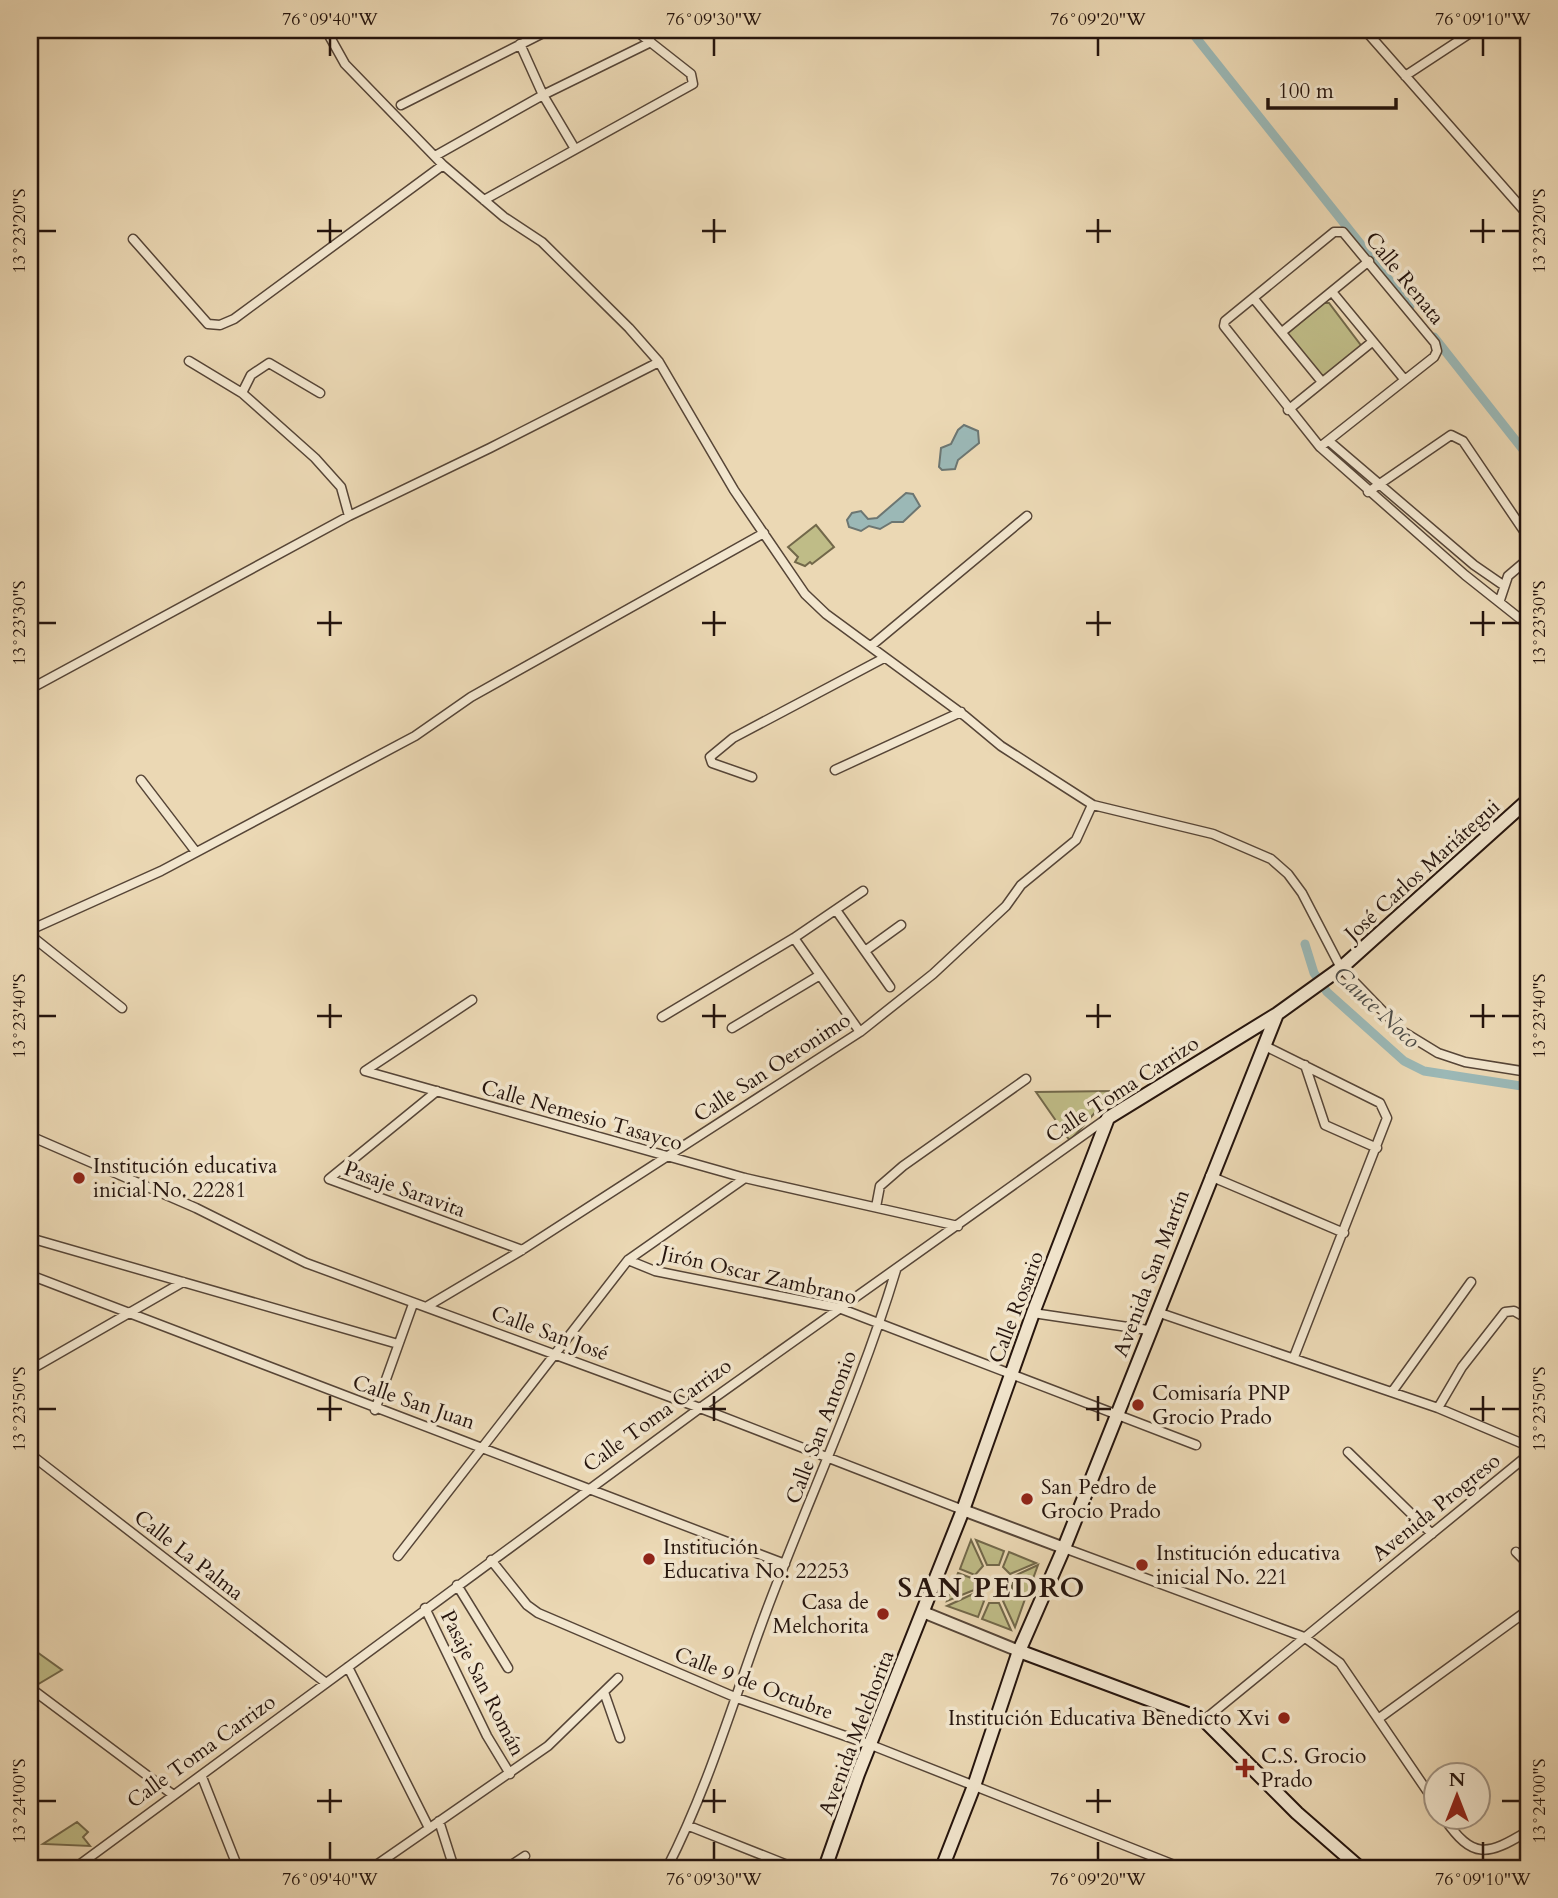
<svg xmlns="http://www.w3.org/2000/svg" width="1558" height="1898" font-family="Cardo,serif">
  <style>
    .green { fill: #bfbc87; stroke: #72684a; stroke-width: 2 }
    .water { fill: #9bb8b6; stroke: #6c7672; stroke-width: 2 }
    .lines { fill: none; stroke-linecap: round; stroke-linejoin: round }
    .canal { stroke: #9bb8b6; stroke-width: 9 }
    .minor-casing { stroke: #564537; stroke-width: 11 }
    .tertiary-casing { stroke: #564537; stroke-width: 14 }
    .secondary-casing { stroke: #25140d; stroke-width: 16 }
    .minor { stroke: #f2e6ce; stroke-width: 8 }
    .tertiary { stroke: #f2e6ce; stroke-width: 10 }
    .secondary { stroke: #f2e6ce; stroke-width: 12 }
    .ticks { fill: none; stroke: #25140d; stroke-width: 2.5 }
    .poi-dot { fill: #8f2418; stroke: #f2e6ce; stroke-width: 2.5 }
    .labels { text-anchor: middle; stroke-width: 7; stroke-linejoin: round; paint-order: stroke }
    .street-label { font-size: 21px; fill: #25140d; stroke: #f2e6ce }
    .poi-label { font-size: 21px; fill: #25140d; stroke: #f2e6ce; text-anchor: start }
    .water-label { font-size: 23px; font-style: italic; fill: #4e4d48; stroke: #f2e6ce }
    .district-label { font-size: 28px; font-weight: bold; letter-spacing: 2px; fill: #25140d; stroke: #f2e6ce }
    .neatline { fill: none; stroke: #25140d; stroke-width: 2.5 }
    .ticks-label { font-size: 18px; text-anchor: middle; fill: #25140d }
  </style>
  <rect width="100%" height="100%" fill="#ebd8b4"/>
  <filter id="stains"><feTurbulence type="fractalNoise" baseFrequency=".00286" numOctaves="4"/><feColorMatrix values="0 0 0 0 .2 0 0 0 0 .09 0 0 0 0 .02 0 0 0 .5 -.17"/></filter>
  <radialGradient id="worn" r=".72"><stop offset=".6" stop-color="#630" stop-opacity="0"/><stop offset="1" stop-color="#630" stop-opacity=".3"/></radialGradient>
  <path class="green" d="M1324 303H1329L1363 348 1317 382 1283 341V337Z
    M816 525 834 547 812 564 810 562 805 566 795 562 798 557 788 547Z
    M1114 1091 1070 1141 1036 1092Z
    M971 1540 983 1566 975 1575 960 1569Z
    M976 1540 1004 1551 999 1565H987Z
    M1009 1552 1036 1563 1010 1574 1003 1567Z
    M1038 1565 1027 1595 1012 1589V1577Z
    M958 1573 974 1579V1590L947 1601Z
    M975 1593 984 1601 978 1617 947 1606Z
    M1011 1593 1025 1599 1015 1627 1003 1601Z
    M989 1603H999L1011 1630 982 1619Z
    M30 1647 62 1670 30 1689Z
    M77 1822 88 1832 83 1837 90 1846 43 1844Z"/>
  <path class="water" d="M964 425 978 431 979 443 958 460 955 469 942 470 939 467 941 448 951 444 958 430Z
    M906 493 913 494 920 506 903 522H892L880 529 869 526 861 531 849 527 847 520 852 513 861 511 868 519 877 518Z"/>
  <g class="lines">
    <path class="canal" d="M1190 30 1410 306
      M1434 337 1528 456
      M1305 944 1314 973 1327 992 1404 1061 1424 1071 1528 1087"/>
    <g class="minor-casing">
      <path id="minor" d="M326 30 345 64 443 165 504 217 542 242 629 328 659 362 734 490 805 594 826 614 965 716 1001 746 1093 805 1213 834 1271 859 1288 874 1302 893 1341 968 1402 1031 1438 1053 1465 1062 1528 1072
        M1365 30 1528 215
        M520 44 543 95 575 149
        M1405 76 1475 30
        M401 105 549 30
        M435 156 543 95 651 42
        M484 200 693 84 691 74 635 30
        M133 239 208 324 220 325 234 319 443 165
        M1333 293 1404 379
        M1254 299 1322 382
        M1282 332 1369 261
        M189 361 242 393
        M320 393 269 363 251 375 242 393 315 458 341 487 349 516
        M1288 410 1372 342
        M1330 442 1474 565 1503 585
        M1320 447 1434 357 1437 351 1435 343 1343 232H1334L1225 321 1224 326 1320 447 1465 575 1528 625
        M1368 492 1451 435 1463 441 1528 537
        M1500 600 1508 576 1528 559
        M871 646 1027 516
        M30 689 349 516 490 448 659 362
        M835 770 961 712
        M752 777 712 763 710 757 733 738 884 658
        M141 780 196 852
        M836 910 890 987
        M30 930 161 871 415 736 471 697 764 533
        M30 935 122 1008
        M794 938 860 1032
        M865 951 901 925
        M472 1000 365 1071 745 1178 958 1226
        M662 1017 794 938 863 891
        M732 1028 820 975
        M1263 1045 1380 1103 1387 1118 1294 1357
        M1305 1065 1325 1125 1377 1148
        M437 1091 329 1179 522 1250
        M30 1136 196 1208 306 1263 700 1408 963 1510
        M1210 1176 1344 1233
        M876 1207 880 1186 903 1166 1026 1079
        M30 1238 398 1344
        M628 1260 655 1271 839 1308 1196 1445
        M30 1275 785 1564
        M426 1307 522 1250 860 1032 933 974 1006 906 1021 885 1076 840 1092 805
        M1157 1312 1438 1408 1528 1446
        M1033 1313 1148 1330
        M30 1370 183 1282
        M1392 1392 1471 1282
        M1438 1408 1462 1367 1505 1312 1514 1311 1528 1319
        M375 1410 413 1304
        M1348 1452 1432 1534
        M30 1454 326 1683
        M1064 1548 1304 1637 1340 1663 1436 1804
        M1516 1552 1528 1564
        M398 1556 628 1260 745 1178
        M491 1560 527 1605 538 1613 737 1698 871 1745 1182 1868
        M457 1585 508 1668
        M425 1608 487 1736 510 1774
        M348 1667 429 1828
        M30 1692 33 1690 172 1794
        M604 1692 620 1738
        M1378 1719 1528 1610
        M1204 1720 1528 1455
        M202 1777 238 1868
        M1444 1818C1473 1860 1487 1856 1528 1831
        M439 1821 454 1868
        M689 1826 795 1868
        M75 1868 700 1408 1106 1119
        M372 1868 548 1746 618 1678
        M507 1868 525 1856
        M667 1868C709 1786 734 1698 766 1612 809 1497 861 1387 896 1270"/>
    </g>
    <g class="tertiary-casing">
      <path id="tertiary" d="M963 1510 1064 1548
        M923 1612 1019 1651"/>
    </g>
    <g class="secondary-casing">
      <path id="secondary" d="M1019 1651 1204 1720 1297 1813 1360 1868
        M825 1868 858 1774 963 1510 1033 1313 1108 1118 1277 1014 1341 968 1528 800
        M942 1868 974 1786 1019 1651 1064 1548 1277 1014"/>
    </g>
    <use href="#minor" class="minor"/>
    <use href="#tertiary" class="tertiary"/>
    <use href="#secondary" class="secondary"/>
  </g>
  <path class="ticks" d="M330 38V56M714 38V56M1098 38V56M1483 38V56M330 219V243M714 219V243M1098 219V243M1483 219V243M38 231H56M317 231H342M702 231H726M1086 231H1111M1470 231H1495M1502 231H1520M330 611V636M714 611V636M1098 611V636M1483 611V636M38 623H56M317 623H342M702 623H726M1086 623H1111M1470 623H1495M1502 623H1520M330 1004V1028M714 1004V1028M1098 1004V1028M1483 1004V1028M38 1016H56M317 1016H342M702 1016H726M1086 1016H1111M1470 1016H1495M1502 1016H1520M330 1396V1421M714 1396V1421M1098 1396V1421M1483 1396V1421M38 1409H56M317 1409H342M702 1409H726M1086 1409H1111M1470 1409H1495M1502 1409H1520M330 1789V1813M714 1789V1813M1098 1789V1813M38 1801H56M317 1801H342M702 1801H726M1086 1801H1111M1502 1801H1520M330 1842V1860M714 1842V1860M1098 1842V1860M1483 1842V1860"/>
  <g class="poi-dot">
    <circle cx="79" cy="1178" r="7"/>
    <circle cx="1138" cy="1405" r="7"/>
    <circle cx="1027" cy="1499" r="7"/>
    <circle cx="649" cy="1559" r="7"/>
    <circle cx="1142" cy="1565" r="7"/>
    <circle cx="883" cy="1614" r="7"/>
    <circle cx="1284" cy="1718" r="7"/>
    <path d="M1241.5 1757.5h7v7h7v7h-7v7h-7v-7h-7v-7h7z"/>
  </g>
  <g class="labels">
    <g class="street-label">
      <text transform="translate(1405 278) rotate(51)" y="7">Calle Renata</text>
      <text transform="translate(1422 870) rotate(-42)" y="7">José Carlos Mariátegui</text>
      <text transform="translate(772 1067) rotate(-33)" y="7">Calle San Oeronimo</text>
      <text transform="translate(1122 1089) rotate(-33)" y="7">Calle Toma Carrizo</text>
      <text transform="translate(582 1115) rotate(16)" y="7">Calle Nemesio Tasayco</text>
      <text transform="translate(405 1189) rotate(20)" y="7">Pasaje Saravita</text>
      <text transform="translate(1151 1273) rotate(-69)" y="7">Avenida San Martín</text>
      <text transform="translate(759 1275) rotate(13)" y="7">Jirón Oscar Zambrano</text>
      <text transform="translate(1016 1307) rotate(-69)" y="7">Calle Rosario</text>
      <text transform="translate(550 1333) rotate(20)" y="7">Calle San José</text>
      <text transform="translate(414 1402) rotate(19)" y="7">Calle San Juan</text>
      <text transform="translate(657 1415) rotate(-36)" y="7">Calle Toma Carrizo</text>
      <text transform="translate(821 1427) rotate(-69)" y="7">Calle San Antonio</text>
      <text transform="translate(1436 1507) rotate(-39)" y="7">Avenida Progreso</text>
      <text transform="translate(189 1555) rotate(38)" y="7">Calle La Palma</text>
      <text transform="translate(483 1683) rotate(63)" y="7">Pasaje San Román</text>
      <text transform="translate(754 1683) rotate(21)" y="7">Calle 9 de Octubre</text>
      <text transform="translate(856 1733) rotate(-69)" y="7">Avenida Melchorita</text>
      <text transform="translate(201 1751) rotate(-36)" y="7">Calle Toma Carrizo</text>
    </g>
    <g class="poi-label">
      <text x="93" y="1173">Institución educativa<tspan x="93" dy="24">inicial No. 22281</tspan></text>
      <text x="1152" y="1400">Comisaría PNP<tspan x="1152" dy="24">Grocio Prado</tspan></text>
      <text x="1041" y="1494">San Pedro de<tspan x="1041" dy="24">Grocio Prado</tspan></text>
      <text x="663" y="1554">Institución<tspan x="663" dy="24">Educativa No. 22253</tspan></text>
      <text x="1156" y="1560">Institución educativa<tspan x="1156" dy="24">inicial No. 221</tspan></text>
      <text x="869" y="1609" text-anchor="end">Casa de<tspan x="869" dy="24">Melchorita</tspan></text>
      <text x="1270" y="1725" text-anchor="end">Institución Educativa Benedicto Xvi</text>
      <text x="1261" y="1763">C.S. Grocio<tspan x="1261" dy="24">Prado</tspan></text>
    </g>
    <g class="water-label">
      <text transform="translate(1377 1007) rotate(43)" y="8">Cauce Noco</text>
    </g>
    <g class="district-label">
      <text x="992" y="1597">SAN PEDRO</text>
    </g>
  </g>
  <rect width="1558" height="1898" fill="none" stroke="#ebd8b4" stroke-width="77"/>
  <g transform="translate(1457 1796)"><circle r="33" fill="#f2e6ce" stroke="#a09281" stroke-width="2"/>
  <path d="M0-5L12 26L0 18L-12 26Z" fill="#8f2418"/>
  <text y="-10" font-size="19" font-weight="bold" text-anchor="middle" fill="#25140d">N</text>
  </g>
  <path d="M1268 98v10h128v-10" fill="none" stroke="#25140d" stroke-width="3.5"/>
  <text x="1278" y="98" font-size="21" fill="#25140d" stroke="#f2e6ce" stroke-width="5" paint-order="stroke">100 m</text>
  <rect x="38" y="38" width="1482" height="1822" class="neatline"/>
  <g class="ticks-label">
    <text x="330" y="25">76°09'40"W</text>
    <text x="714" y="25">76°09'30"W</text>
    <text x="1098" y="25">76°09'20"W</text>
    <text x="1483" y="25">76°09'10"W</text>
    <text transform="translate(19 231) rotate(-90)" y="6">13°23'20"S</text>
    <text transform="translate(1539 231) rotate(-90)" y="6">13°23'20"S</text>
    <text transform="translate(19 623) rotate(-90)" y="6">13°23'30"S</text>
    <text transform="translate(1539 623) rotate(-90)" y="6">13°23'30"S</text>
    <text transform="translate(19 1016) rotate(-90)" y="6">13°23'40"S</text>
    <text transform="translate(1539 1016) rotate(-90)" y="6">13°23'40"S</text>
    <text transform="translate(19 1409) rotate(-90)" y="6">13°23'50"S</text>
    <text transform="translate(1539 1409) rotate(-90)" y="6">13°23'50"S</text>
    <text transform="translate(19 1801) rotate(-90)" y="6">13°24'00"S</text>
    <text transform="translate(1539 1801) rotate(-90)" y="6">13°24'00"S</text>
    <text x="330" y="1885">76°09'40"W</text>
    <text x="714" y="1885">76°09'30"W</text>
    <text x="1098" y="1885">76°09'20"W</text>
    <text x="1483" y="1885">76°09'10"W</text>
  </g>
  <rect width="100%" height="100%" filter="url(#stains)"/>
  <rect width="100%" height="100%" fill="url(#worn)"/>
</svg>
